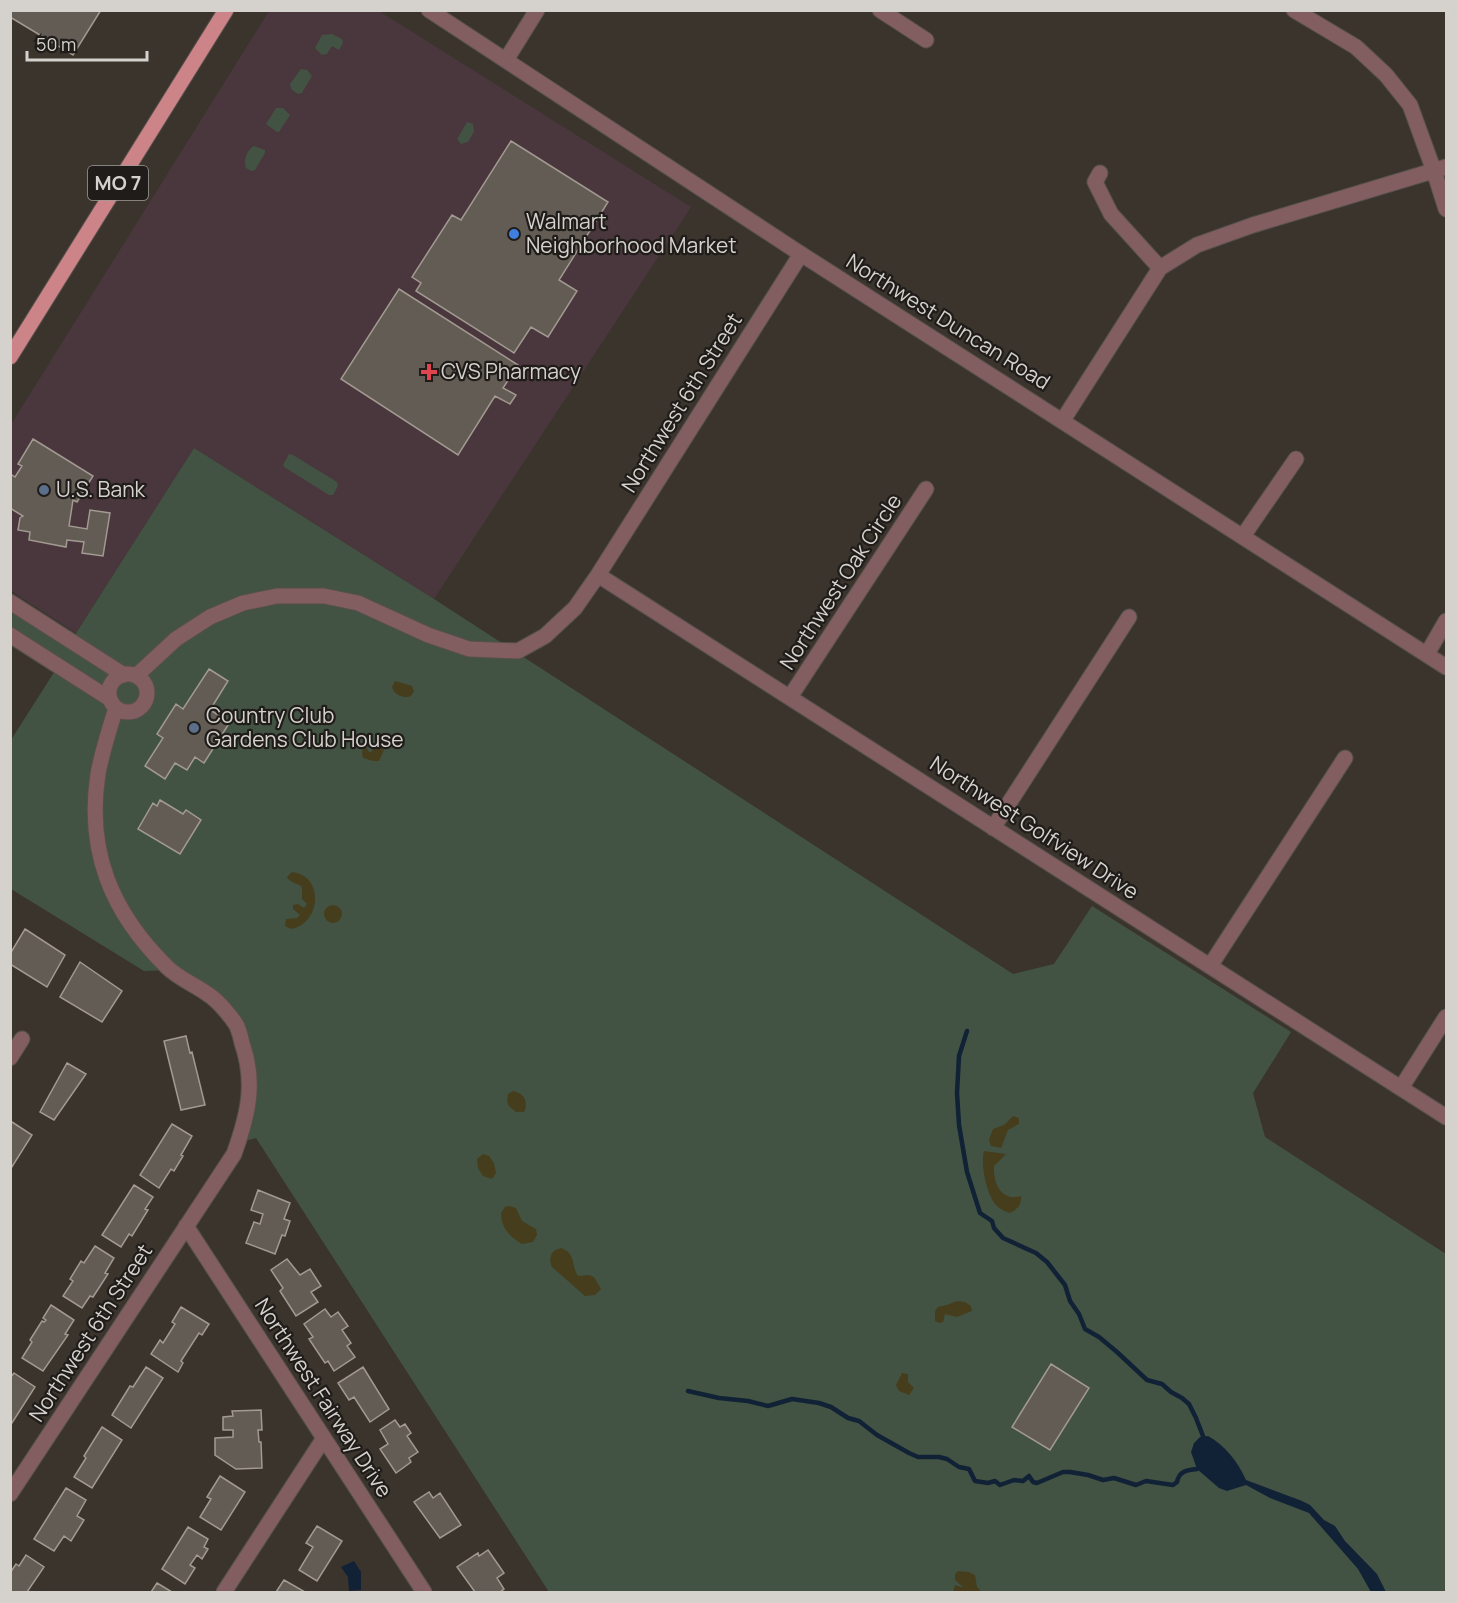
<svg xmlns="http://www.w3.org/2000/svg" width="1457" height="1603" font-family="Manrope,sans-serif">
  <style>
    .commercial { fill: #4a363d }
    .green { fill: #435343 }
    .sand { fill: #453d1c }
    .water { fill: #112236 }
    .lines { fill: none; stroke-linecap: round; stroke-linejoin: round }
    .stream { stroke: #112236; stroke-width: 4.5 }
    .building { fill: #625c54; stroke: #a29a91; stroke-width: 1.5 }
    .minor-casing { stroke: #56504a; stroke-width: 17 }
    .tertiary-casing { stroke: #56504a; stroke-width: 17 }
    .primary-casing { stroke: #56504a; stroke-width: 17 }
    .minor { stroke: #825e60; stroke-width: 15 }
    .tertiary { stroke: #825e60; stroke-width: 15 }
    .primary { stroke: #cc8489; stroke-width: 15 }
    .shop-dot { fill: #3f7fe0; stroke: #1f1c19; stroke-width: 2 }
    .health-dot { fill: #e0444e; stroke: #1f1c19; stroke-width: 2 }
    .service-dot { fill: #5c6f8a; stroke: #1f1c19; stroke-width: 2 }
    .labels { text-anchor: middle; stroke-width: 4.5; stroke-linejoin: round; paint-order: stroke }
    .shield { fill: #1f1c19; stroke: #9e9b97; stroke-width: 1.5 }
    .shield-label { font-size: 20px; font-weight: bold; fill: #d5d1cd }
    .poi-label { font-size: 21px; fill: #d5d1cd; stroke: #1f1c19; text-anchor: start }
    .street-label { font-size: 21px; fill: #d5d1cd; stroke: #1f1c19 }
  </style>
  <rect width="100%" height="100%" fill="#3a342d"/>
  <path class="commercial" d="M269 11H379L691 207 434 599 194 448 76 633 11 591 10 426Z"/>
  <path class="green" d="M332 34 342 39 343 43 339 50 332 46 327 54 322 55 315 48 322 35Z
    M301 69 307 70 312 76 302 93 298 94 291 89 290 84Z
    M276 108H283L290 115 279 132H277L266 124Z
    M467 122 473 124 474 132 468 142 461 144 457 139Z
    M254 146 265 150V153L255 170 251 171 246 168C243 160 247 150 254 146Z
    M194 448 434 599 1013 974 1054 964 1092 906 1291 1032 1253 1093 1265 1137 1446 1254V1592H549L256 1138 238 1143 250 1097 237 1025 169 970 144 971 11 889V740L58 666 11 639 10 603 71 641Z
    M289 454 293 455 337 482 338 486 333 495H329L284 467 283 465Z"/>
  <path class="sand" d="M395 681 412 686 414 691 411 696C404 699 394 695 392 687Z
    M377 745 384 750 379 761H373L363 758 362 753 363 749 367 748 369 752H371Z
    M292 872C324 875 322 923 291 929L285 926 286 919 297 918 300 915 293 909V905L298 904 304 908 307 904 302 899C303 879 300 889 288 879L287 877Z
    M324 914a9 9 0 1 1 18 0a9 9 0 1 1-18 0Z
    M513 1091C524 1093 529 1102 524 1112H516L509 1106 507 1101 508 1094Z
    M1013 1116 1019 1118V1124L1008 1130 1001 1148 991 1146 989 1140 993 1129 1004 1125Z
    M984 1151 1006 1154 994 1166C993 1183 1001 1202 1021 1196 1022 1204 1017 1210 1010 1213 1006 1212 1002 1210 998 1207 987 1198 980 1164 984 1151Z
    M483 1154 489 1156 494 1163 496 1173 492 1179 483 1176 478 1168 477 1159Z
    M509 1206 516 1208 522 1221 536 1229 537 1235 533 1242 522 1244C510 1237 501 1228 501 1213L505 1207Z
    M561 1248C576 1253 571 1265 578 1276L589 1275 594 1277 601 1289 595 1295 585 1296 552 1267C548 1258 551 1250 561 1248Z
    M957 1301 965 1302 971 1306 972 1311 957 1317 945 1314 943 1322 939 1323 935 1321V1311L938 1307 947 1305Z
    M902 1373 908 1374V1382L914 1388 909 1395 899 1391 896 1385Z
    M958 1571 969 1572 975 1575 977 1587 982 1592H953L955 1585 964 1588 955 1580V1574Z"/>
  <path class="water" d="M1208 1436C1225 1445 1238 1462 1246 1480L1302 1501 1310 1505 1324 1520 1335 1526 1345 1541 1377 1574 1386 1592H1371L1358 1569 1309 1513 1270 1498 1246 1485 1227 1491 1219 1488 1197 1469 1191 1452 1194 1443 1200 1437Z
    M354 1561 361 1572V1590L349 1591 348 1577 341 1567Z"/>
  <g class="lines">
    <path class="stream" d="M967 1031 959 1056 957 1093 959 1125 967 1172 980 1213 992 1221 994 1228 1003 1238 1036 1253 1047 1262 1065 1285 1070 1301 1079 1314 1085 1329 1099 1337 1117 1352 1147 1380 1162 1384 1171 1392 1182 1398 1189 1404 1196 1418 1203 1436
      M688 1391 719 1398 748 1401 768 1406 792 1399 819 1403 831 1407 848 1418 859 1421 877 1435 909 1453 918 1457H939L947 1459 959 1467 969 1469 975 1481 988 1483 995 1481 1000 1485 1014 1480 1023 1481 1029 1476 1033 1482 1037 1483 1063 1472H1070L1088 1475 1103 1480 1114 1478 1136 1485 1146 1481 1173 1485 1177 1482C1179 1471 1187 1470 1197 1469"/>
  </g>
  <path class="building" d="M10 10H101L73 55 10 17Z
    M511 141 608 202 559 280 577 291 548 337 531 327 514 353 416 291 421 283 412 277 452 215 461 220Z
    M399 289 518 365 503 388 516 395 510 404 495 396 458 455 341 379Z
    M33 439 93 476 77 502 73 500 69 526 87 529 90 510 110 513 103 556 82 553 84 542 67 540 66 547 29 540 30 532 18 530 20 518 23 516 10 508V478L12 475 15 477 22 466 18 464Z
    M209 669 228 681 210 710 230 722 204 763 195 757 187 770 175 763 165 779 145 766 163 738 157 734 176 704 183 709Z
    M160 800 183 814 186 810 201 820 180 854 138 829 153 803 157 806Z
    M25 929 65 955 47 987 10 964V954Z
    M80 962 122 991 102 1022 60 997Z
    M186 1036 190 1053 192 1052 205 1105 181 1110 164 1041Z
    M67 1063 86 1074 54 1120 40 1112Z
    M12 1122 32 1135 10 1170V1125Z
    M172 1124 192 1136 181 1155 183 1156 174 1171 171 1169 159 1188 140 1175Z
    M134 1185 153 1197 145 1209 148 1210 132 1236 129 1234 121 1247 102 1235Z
    M258 1190 290 1203 284 1219 290 1221 285 1236 282 1235 275 1254 246 1243 254 1222 260 1224 263 1214 251 1210Z
    M95 1246 114 1258 105 1273 108 1274 93 1297 90 1296 82 1308 63 1296 73 1281 70 1279 81 1261 84 1263Z
    M287 1259 300 1275 310 1269 321 1286 311 1292 318 1302 296 1316 280 1291 283 1288 271 1270Z
    M51 1305 74 1320 65 1334 68 1335 43 1371 22 1358 32 1342 30 1340 42 1321 44 1322 46 1320 43 1318Z
    M181 1307 209 1324 202 1335 199 1333 181 1361 183 1363 178 1372 151 1354 160 1340 163 1343 175 1324 172 1322Z
    M325 1309 331 1317 338 1312 348 1326 342 1330 351 1343 347 1346 355 1357 334 1371 328 1361 325 1363 309 1339 313 1337 304 1324Z
    M1051 1364 1089 1388 1050 1450 1012 1427Z
    M146 1367 163 1378 131 1428 112 1415 130 1386 133 1387Z
    M363 1367 389 1409 370 1422 354 1397 349 1400 338 1383Z
    M14 1373 35 1387 10 1426V1378Z
    M261 1410 262 1430H258L259 1442H261L262 1468 236 1469 215 1455V1438L233 1437V1430H223V1417L233 1416 232 1411Z
    M395 1420 400 1427 405 1424 411 1433 407 1436 418 1452 409 1458 411 1462 396 1473 380 1449 388 1444 380 1430Z
    M102 1427 122 1440 92 1488 74 1477 86 1458 84 1456Z
    M220 1476 245 1492 221 1530 200 1517 211 1499 207 1497Z
    M66 1488 86 1500 77 1516 84 1520 71 1541 64 1536 54 1551 34 1539Z
    M429 1492 433 1498 440 1493 461 1525 440 1538 414 1502Z
    M317 1526 342 1541 317 1581 299 1570 313 1547 306 1543Z
    M188 1527 208 1539 204 1547 208 1549 202 1559 197 1555 190 1565 195 1568 185 1584 162 1569Z
    M488 1550 504 1573 497 1578 504 1589 500 1592H475L457 1567 478 1553 479 1556Z
    M26 1555 44 1567 27 1592H10V1573L16 1564 19 1566Z
    M284 1580 305 1592H276Z
    M157 1583 172 1592H151Z"/>
  <g class="lines">
    <g class="minor-casing">
      <path id="minor" d="M880 10 926 40
        M1294 10 1356 47 1386 75 1410 105 1434 171 1446 209
        M506 60 537 10
        M1100 173 1095 182 1111 214 1160 268
        M1063 420 1160 268 1197 245 1253 225 1446 167
        M1243 536 1296 459
        M598 575 1446 1117
        M10 602 124 675
        M10 635 110 699
        M1427 654 1446 621
        M109 693a19 19 0 1 1 38 0a19 19 0 1 1-38 0Z
        M136 676 176 639 210 617 243 603 277 596H324L358 603 428 635 469 649 518 651 545 636 575 608 598 575 801 254
        M790 697 926 489
        M993 828 1129 617
        M1210 966 1345 758
        M10 1058 22 1039
        M1401 1088 1446 1017
        M186 1226 424 1592
        M10 1494 234 1154C248 1115 256 1083 242 1043 241 1037 239 1031 237 1026 231 1016 218 1001 209 995 196 985 179 979 167 967 112 913 86 852 98 774 102 752 109 730 116 708
        M224 1592 324 1438"/>
    </g>
    <g class="tertiary-casing">
      <path id="tertiary" d="M429 10 801 254 1446 667"/>
    </g>
    <g class="primary-casing">
      <path id="primary" d="M10 357 226 10"/>
    </g>
    <use href="#minor" class="minor"/>
    <use href="#tertiary" class="tertiary"/>
    <use href="#primary" class="primary"/>
  </g>
  <circle class="shop-dot" cx="514" cy="234" r="6"/>
  <path class="health-dot" d="M426 363h6v6h6v6h-6v6h-6v-6h-6v-6h6z"/>
  <g class="service-dot">
    <circle cx="44" cy="490" r="6"/>
    <circle cx="194" cy="728" r="6"/>
  </g>
  <g class="labels">
    <rect class="shield" x="88" y="166" width="60" height="34" rx="4.5"/>
    <g class="shield-label">
      <text x="118" y="190">MO 7</text>
    </g>
    <g class="poi-label">
      <text x="526" y="229">Walmart<tspan x="526" dy="24">Neighborhood Market</tspan></text>
      <text x="441" y="379">CVS Pharmacy</text>
      <text x="56" y="497">U.S. Bank</text>
      <text x="206" y="723">Country Club<tspan x="206" dy="24">Gardens Club House</tspan></text>
    </g>
    <g class="street-label">
      <text transform="translate(948 322) rotate(32)" y="7">Northwest Duncan Road</text>
      <text transform="translate(682 403) rotate(-58)" y="7">Northwest 6th Street</text>
      <text transform="translate(841 582) rotate(-57)" y="7">Northwest Oak Circle</text>
      <text transform="translate(1034 828) rotate(33)" y="7">Northwest Golfview Drive</text>
      <text transform="translate(91 1333) rotate(-57)" y="7">Northwest 6th Street</text>
      <text transform="translate(323 1398) rotate(57)" y="7">Northwest Fairway Drive</text>
    </g>
  </g>
  <rect width="1457" height="1603" fill="none" stroke="#d5d1cd" stroke-width="24"/>
  <path d="M27 51v9h120v-9" fill="none" stroke="#d5d1cd" stroke-width="3"/>
  <text x="36" y="51" font-size="18" fill="#d5d1cd" stroke="#1f1c19" stroke-width="4.5" paint-order="stroke">50 m</text>
</svg>
